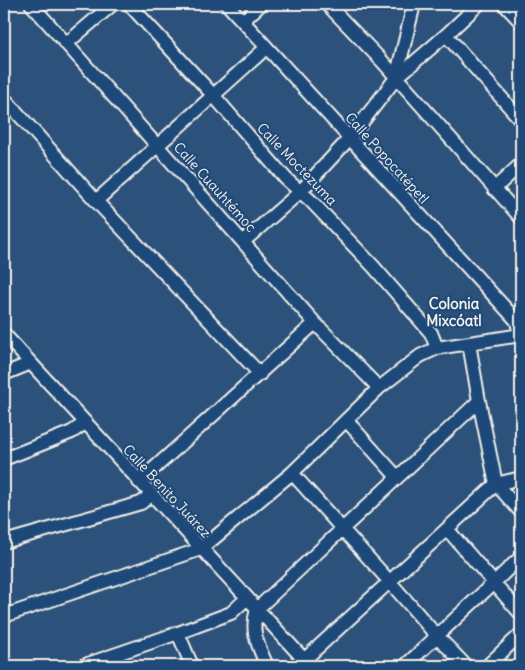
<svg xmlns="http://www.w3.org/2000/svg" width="525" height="670" font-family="Delius,sans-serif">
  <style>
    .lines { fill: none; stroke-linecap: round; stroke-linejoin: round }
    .minor-casing { stroke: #f4f1e8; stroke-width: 16 }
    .minor { stroke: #1f4a7a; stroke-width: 12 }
    .labels { text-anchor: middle; stroke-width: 4.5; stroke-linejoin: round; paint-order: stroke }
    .street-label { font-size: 14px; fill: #f4f1e8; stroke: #1f4a7a }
    .neighbourhood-label { font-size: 15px; font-weight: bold; fill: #f4f1e8; stroke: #1f4a7a }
  </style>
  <rect width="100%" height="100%" fill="#2c517b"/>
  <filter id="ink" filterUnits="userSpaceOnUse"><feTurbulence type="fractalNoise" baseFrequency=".02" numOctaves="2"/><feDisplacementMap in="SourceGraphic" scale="10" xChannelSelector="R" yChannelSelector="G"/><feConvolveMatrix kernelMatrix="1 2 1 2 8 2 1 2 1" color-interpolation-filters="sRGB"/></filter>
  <g filter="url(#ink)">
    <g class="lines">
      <g class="minor-casing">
        <path id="minor" d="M31 4 315 323 379 388
          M129 4 213 95 286 179 311 201 373 266 431 333 437 348
          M227 4 517 321 520 335
          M327 4 382 61 521 218
          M504 4 521 22
          M243 21 261 4
          M446 35 521 120
          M67 43 113 4
          M396 78 414 4
          M4 98 96 201 260 374
          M494 189 521 164
          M96 201 266 48
          M244 241 300 192 349 139 396 78 446 35 479 4
          M4 334 310 666
          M469 343 479 401 496 484 521 512
          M4 374 31 363
          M346 420 397 477
          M4 459 72 432 85 423
          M292 473 390 582 436 635 466 666
          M139 482 315 323
          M447 529 521 614
          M4 542 141 503 151 495
          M4 616 201 549 292 473 379 388 420 356 437 348 521 335
          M178 633 192 666
          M304 660 496 484 521 478
          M82 666 178 633 231 613 246 599
          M267 666C258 645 250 632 257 609L479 401
          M405 666 521 557
          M487 666 521 634"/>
      </g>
      <use href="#minor" class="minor"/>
    </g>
  </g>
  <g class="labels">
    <g class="street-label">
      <text transform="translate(387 158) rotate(48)" y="5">Calle Popocatépetl</text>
      <text transform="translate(297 164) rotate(46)" y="5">Calle Moctezuma</text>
      <text transform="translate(215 187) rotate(48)" y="5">Calle Cuauhtémoc</text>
      <text transform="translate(167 491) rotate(47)" y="5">Calle Benito Juárez</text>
    </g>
    <g class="neighbourhood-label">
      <text x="454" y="309">Colonia<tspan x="454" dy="17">Mixcóatl</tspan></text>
    </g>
  </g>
  <rect width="525" height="670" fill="none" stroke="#1f4a7a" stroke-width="20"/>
  <rect x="10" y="10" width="505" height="650" fill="none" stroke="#f4f1e8" stroke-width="2" filter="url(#ink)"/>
</svg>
